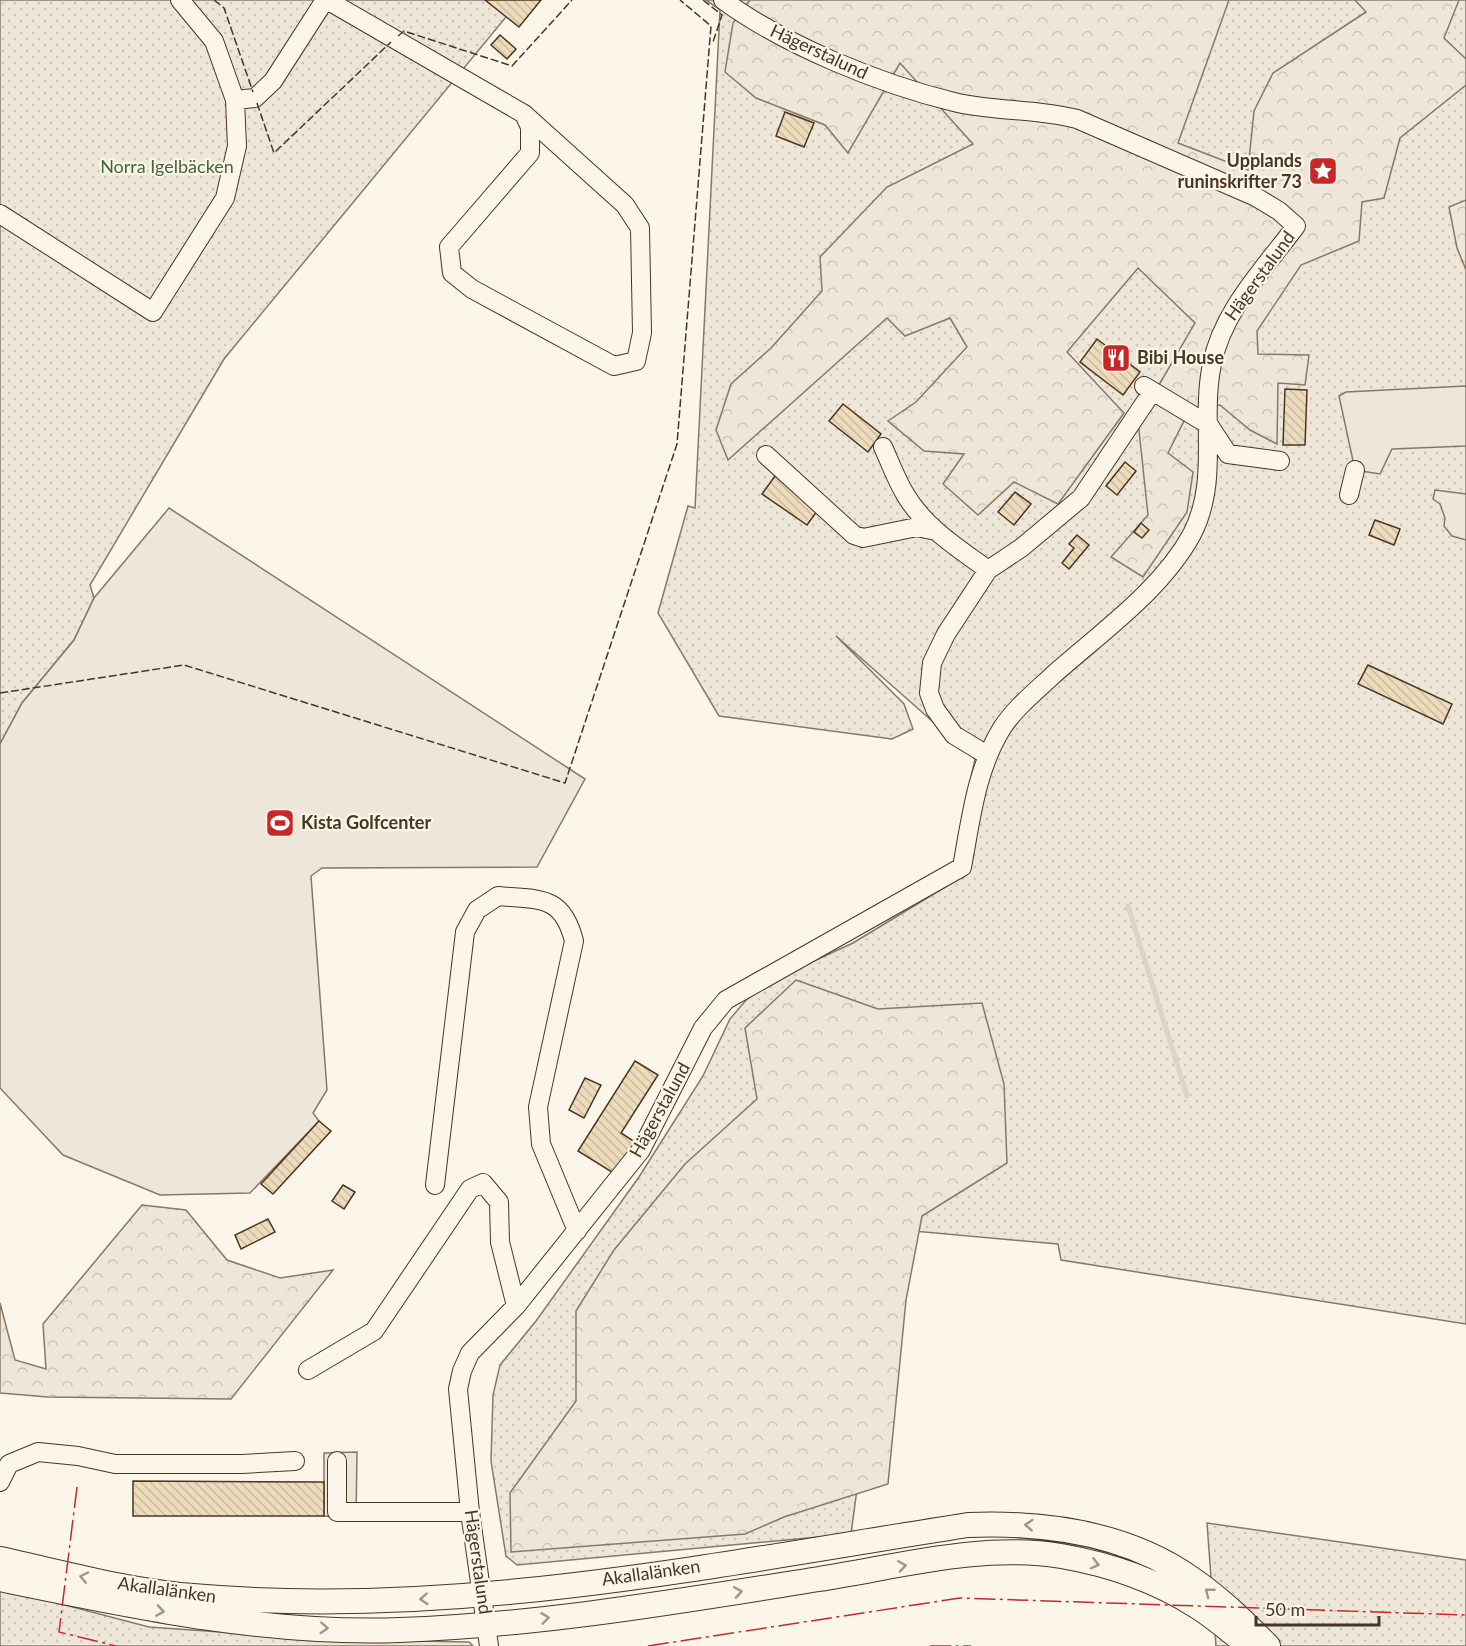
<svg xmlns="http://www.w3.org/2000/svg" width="1466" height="1646" font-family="Lato,sans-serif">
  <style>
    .grass { fill: url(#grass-dots); stroke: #887966; stroke-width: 1.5 }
    .forest { fill: url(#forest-crowns); stroke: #887966; stroke-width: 1.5 }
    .pitch { fill: #ede6d9; stroke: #887966; stroke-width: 1.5 }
    .parking { fill: #ede7d9; stroke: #887966; stroke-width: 1.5 }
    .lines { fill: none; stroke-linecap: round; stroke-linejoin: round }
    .stream { stroke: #dcd4c6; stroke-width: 5 }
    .building { fill: url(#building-back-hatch); stroke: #4a3520; stroke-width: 1.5 }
    .minor-casing { stroke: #4a3520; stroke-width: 20 }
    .major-casing { stroke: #4a3520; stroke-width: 26 }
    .minor { stroke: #fbf6e9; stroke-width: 18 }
    .major { stroke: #fbf6e9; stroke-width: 24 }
    .fence { stroke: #4a3520; stroke-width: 1.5; stroke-dasharray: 8 3; stroke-linecap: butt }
    .power { stroke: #c62828; stroke-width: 1.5; stroke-dasharray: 21 4.5 3 4.5; stroke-linecap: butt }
    .oneway { stroke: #a29684 }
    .labels { text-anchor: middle; stroke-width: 4.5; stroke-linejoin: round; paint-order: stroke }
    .street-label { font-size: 18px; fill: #4a3520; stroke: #fbf6e9 }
    .poi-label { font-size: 18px; font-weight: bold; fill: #4a3520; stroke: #fbf6e9; text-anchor: start }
    .park-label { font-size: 18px; fill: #436837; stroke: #fbf6e9 }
  </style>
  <defs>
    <pattern id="grass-dots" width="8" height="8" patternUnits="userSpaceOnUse" patternTransform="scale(1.5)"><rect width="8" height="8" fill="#ede6d9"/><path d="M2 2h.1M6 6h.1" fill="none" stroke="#cdc6ba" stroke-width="1.8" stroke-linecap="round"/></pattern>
    <pattern id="forest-crowns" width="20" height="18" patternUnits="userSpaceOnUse" patternTransform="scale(1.5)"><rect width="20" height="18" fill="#ede6d9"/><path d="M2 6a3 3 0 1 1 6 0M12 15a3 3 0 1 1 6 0" fill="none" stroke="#cdc6ba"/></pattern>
    <pattern id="building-back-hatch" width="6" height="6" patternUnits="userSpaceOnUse" patternTransform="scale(1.5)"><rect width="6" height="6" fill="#ecdcbc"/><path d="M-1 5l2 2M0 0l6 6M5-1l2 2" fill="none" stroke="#ccbda1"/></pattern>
  </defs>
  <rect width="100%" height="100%" fill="#fbf6e9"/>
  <path class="grass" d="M0 0H520L224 359 90 585 94 598 74 640 22 703 0 744Z
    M706 0H1466V1324L1061 1260 1058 1244 892 1229 851 1534 517 1565 506 1556 491 1461 493 1395 500 1365 536 1321 639 1177 703 1076 730 1019 747 999 792 971 853 943 960 878 961 823 975 759 836 636 904 704 913 729 892 739 719 716 658 613 688 506 695 508 720 10Z
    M1207 1523 1466 1560V1646H1216Z
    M0 1588 149 1627 319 1639 469 1642 473 1646H0Z"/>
  <path class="forest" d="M750 0H1229L1178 143 1248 170 1254 111 1273 73 1366 12 1355 0H1459L1444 38 1466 59V85L1400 138 1384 198 1362 202 1359 241 1301 265 1257 331 1258 354 1309 355 1305 385 1278 383 1277 444 1250 430 1220 405 1189 411 1168 453 1193 472 1187 512 1143 577 1111 557 1148 515 1138 421 1195 323 1138 268 1067 352 1124 413 1058 504 1014 482 978 515 943 484 964 454 924 451 888 421 916 402 967 347 950 318 905 336 887 318 728 460 716 430 731 384 771 348 822 291 820 257 887 187 973 144 900 63 848 153 825 125 756 98 725 72 733 23Z
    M1466 200V270L1457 248 1449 207Z
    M796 980 878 1009 982 1003 1004 1084 1007 1163 922 1216 906 1300 888 1484 784 1517 745 1534 511 1552 510 1493 576 1401V1311L614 1250 685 1164 757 1099 745 1028Z
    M142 1205 186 1210 227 1260 280 1278 333 1270 231 1399 48 1397 0 1393V1303L15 1360 46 1369 43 1324Z"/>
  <path class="pitch" d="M169 508 585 779 537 867 322 868 311 876 327 1090 313 1113 319 1121 250 1193 160 1195 63 1155 0 1088V744L22 703 74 640 94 598Z"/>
  <path class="parking" d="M1466 386V446L1392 449 1380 474 1355 470 1339 396 1346 392Z
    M1435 490 1466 494V540L1452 536 1444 526 1445 518 1440 504 1433 499Z
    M357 1452 356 1518 324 1516V1453Z"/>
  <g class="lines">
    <path class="stream" d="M1128 906 1187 1096"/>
  </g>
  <path class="building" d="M485 0H541L519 27Z
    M500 35 516 49 507 59 491 45Z
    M785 112 814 123 804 147 776 136Z
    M1097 339 1140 372 1123 395 1080 362Z
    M1285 389 1307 390 1305 445H1283Z
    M843 404 881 434 868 452 829 421Z
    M1125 462 1136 471 1117 495 1106 486Z
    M775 476 820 507 807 525 762 494Z
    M1015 492 1031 504 1014 525 998 512Z
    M1375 520 1400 529 1394 545 1369 535Z
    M1141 523 1149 530 1142 538 1134 532Z
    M1077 535 1089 545 1069 569 1062 563 1074 548 1069 544Z
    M1368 665 1452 704 1443 724 1358 684Z
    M635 1061 658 1075 621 1133 635 1142 615 1174 578 1151Z
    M585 1078 601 1085 584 1118 569 1110Z
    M319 1121 331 1131 273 1194 261 1184Z
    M343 1185 355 1192 344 1209 332 1201Z
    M268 1219 275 1232 241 1249 235 1235Z
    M133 1481 324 1482V1516H133Z"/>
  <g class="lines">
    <g class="minor-casing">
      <path id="minor" d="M327 0 524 114 625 205 640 228 642 333 636 361 614 366 472 289 452 273 449 247 530 153V127L524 114
        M235 100 255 98 273 81 325 0
        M0 214 153 312 225 198 237 146 235 100 214 41 180 0
        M1144 386 1209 425 1228 454 1280 461
        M883 447C890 462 896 479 905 494 924 527 958 548 988 570
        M766 455 854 535 863 538 917 527 936 531
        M1349 495 1355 470
        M987 755 954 735 935 709 929 693 932 663 946 634 988 570 1021 548 1081 498 1152 392
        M435 1185 465 932 477 910 498 896C539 900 562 894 574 941L538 1107 541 1144 577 1231
        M308 1370 374 1331 470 1189 483 1183 499 1202 500 1242 516 1306
        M337 1461V1512H470
        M0 1482 9 1464 38 1452 78 1456 115 1464H242L295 1461
        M489 1646 470 1512 458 1389 462 1371 470 1353 516 1306 641 1150 703 1028 726 1000 962 867C971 819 976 770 1002 728 1015 708 1035 692 1052 676 1100 633 1161 591 1192 534 1220 480 1200 421 1212 364 1223 310 1264 269 1296 226L1279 211 1256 197 1077 119C1036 108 994 112 954 102 880 84 784 45 723 0"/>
    </g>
    <g class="major-casing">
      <path id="major" d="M0 1559C64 1573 128 1591 193 1596 453 1619 712 1565 968 1525 1045 1522 1127 1533 1192 1579 1220 1598 1244 1622 1268 1646
        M0 1579C131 1606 265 1635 400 1630 540 1625 680 1601 819 1579 897 1567 981 1543 1061 1556 1108 1564 1157 1581 1198 1607 1214 1617 1229 1630 1244 1642"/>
    </g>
    <use href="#minor" class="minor"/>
    <use href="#major" class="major"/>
    <path class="fence" d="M214 0 224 8 253 92
      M703 0 722 15 713 42
      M398 36 404 31 512 66 572 0
      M257 103 274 153 391 42
      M0 693 184 665 565 783 677 444 711 26 680 0"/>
    <path class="power" d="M77 1487 59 1632 116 1646
      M648 1646 960 1598 1466 1615
      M930 1646H971"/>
  </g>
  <defs><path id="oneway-chevron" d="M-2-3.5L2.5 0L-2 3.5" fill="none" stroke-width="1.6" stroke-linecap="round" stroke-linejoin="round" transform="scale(1.5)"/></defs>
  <g class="oneway">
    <use href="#oneway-chevron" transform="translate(1029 1525) rotate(-176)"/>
    <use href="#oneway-chevron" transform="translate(1095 1564) rotate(14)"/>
    <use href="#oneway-chevron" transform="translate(902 1566) rotate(-9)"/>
    <use href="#oneway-chevron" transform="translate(84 1577) rotate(-168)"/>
    <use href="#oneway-chevron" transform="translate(738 1592) rotate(-9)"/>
    <use href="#oneway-chevron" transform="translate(1209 1592) rotate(-142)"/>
    <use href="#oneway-chevron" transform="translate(424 1599) rotate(176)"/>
    <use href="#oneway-chevron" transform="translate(160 1611) rotate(9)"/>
    <use href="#oneway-chevron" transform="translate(545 1618) rotate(-7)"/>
    <use href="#oneway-chevron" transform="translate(324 1628) rotate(3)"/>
  </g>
  <defs>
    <g id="sight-square" transform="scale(1.5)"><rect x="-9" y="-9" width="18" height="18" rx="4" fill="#c62828" stroke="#fbf6e9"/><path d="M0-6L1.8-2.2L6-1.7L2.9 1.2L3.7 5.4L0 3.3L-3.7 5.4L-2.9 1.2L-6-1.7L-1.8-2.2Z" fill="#fff"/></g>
    <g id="restaurant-square" transform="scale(1.5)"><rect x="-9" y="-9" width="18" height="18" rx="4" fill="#c62828" stroke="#fbf6e9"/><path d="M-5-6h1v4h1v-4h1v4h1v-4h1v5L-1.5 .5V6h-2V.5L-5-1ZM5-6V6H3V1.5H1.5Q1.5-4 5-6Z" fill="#fff"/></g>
    <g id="stadium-square" transform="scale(1.5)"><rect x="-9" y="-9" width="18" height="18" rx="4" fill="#c62828" stroke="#fbf6e9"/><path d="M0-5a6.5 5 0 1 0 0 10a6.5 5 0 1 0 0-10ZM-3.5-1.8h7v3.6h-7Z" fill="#fff"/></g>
  </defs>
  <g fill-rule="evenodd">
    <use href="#sight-square" x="1323" y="171"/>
    <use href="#restaurant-square" x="1116" y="358"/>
    <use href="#stadium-square" x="280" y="823"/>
  </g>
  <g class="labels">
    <g class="street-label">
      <text transform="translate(819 52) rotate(25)" y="6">Hägerstalund</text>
      <text transform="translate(1260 276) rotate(-54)" y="6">Hägerstalund</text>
      <text transform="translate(660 1110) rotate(-61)" y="6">Hägerstalund</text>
      <text transform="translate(478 1562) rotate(82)" y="6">Hägerstalund</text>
      <text transform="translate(651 1573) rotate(-8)" y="6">Akallalänken</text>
      <text transform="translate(167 1590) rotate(8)" y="6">Akallalänken</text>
    </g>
    <g class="poi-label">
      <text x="1302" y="167" text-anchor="end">Upplands<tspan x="1302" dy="21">runinskrifter 73</tspan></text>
      <text x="1137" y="364">Bibi House</text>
      <text x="301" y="829">Kista Golfcenter</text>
    </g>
    <g class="park-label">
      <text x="167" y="173">Norra Igelbäcken</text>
    </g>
  </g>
  <path d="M1256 1616v9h123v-9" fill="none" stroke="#4a3520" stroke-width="3"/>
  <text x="1265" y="1616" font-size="18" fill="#4a3520" stroke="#fbf6e9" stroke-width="4.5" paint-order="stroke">50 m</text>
</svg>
